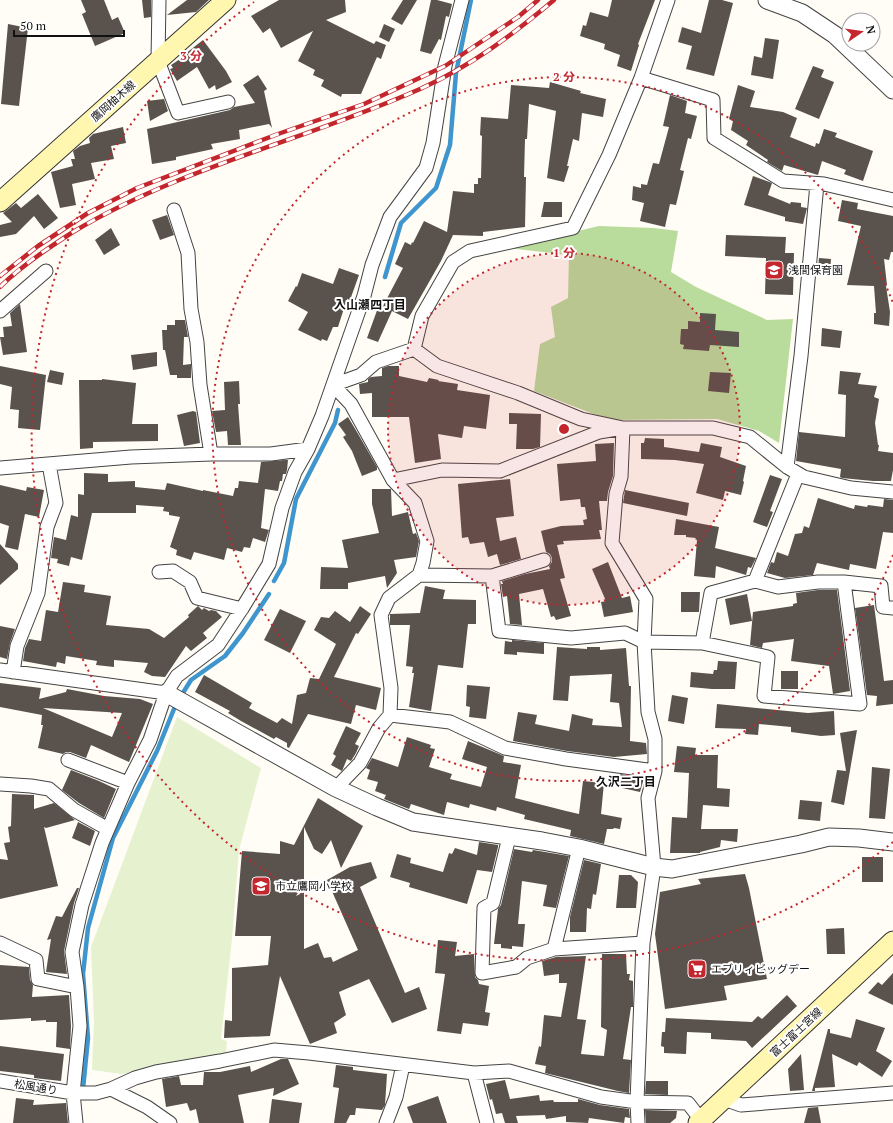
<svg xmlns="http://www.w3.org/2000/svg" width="893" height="1123" font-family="'PT Serif','Noto Sans JP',serif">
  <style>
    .forest { fill: #b9dc9c }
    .pitch { fill: #e6f2cf }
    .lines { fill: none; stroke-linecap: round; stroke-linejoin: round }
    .stream { stroke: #3f96cf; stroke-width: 4.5 }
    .building { fill: #5a524d; fill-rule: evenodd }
    .minor-casing { stroke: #444; stroke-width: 15 }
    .tertiary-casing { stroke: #444; stroke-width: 19 }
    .secondary-casing { stroke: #333; stroke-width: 21 }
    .minor { stroke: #fff; stroke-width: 13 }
    .tertiary { stroke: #fff; stroke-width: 17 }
    .secondary { stroke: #fff6b0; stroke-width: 19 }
    .rail-casing { stroke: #c4262e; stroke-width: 4.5 }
    .rail { stroke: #fff; stroke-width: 3; stroke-dasharray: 9; stroke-linecap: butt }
    .ring { fill: none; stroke: #c4262e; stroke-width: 2; stroke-dasharray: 2 4 }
    .labels { text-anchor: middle; stroke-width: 4; stroke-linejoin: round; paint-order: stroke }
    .street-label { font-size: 11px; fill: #111; stroke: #fff }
    .poi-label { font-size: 11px; fill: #111; stroke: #fff; text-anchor: start }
    .neighbourhood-label { font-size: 12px; font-weight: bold; fill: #111; stroke: #fff }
    .centre { fill: #c4262e; stroke: #fff; stroke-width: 2 }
    .ring-label { font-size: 12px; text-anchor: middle; font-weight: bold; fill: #c4262e; stroke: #fff; stroke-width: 4; stroke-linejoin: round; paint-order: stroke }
  </style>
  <rect width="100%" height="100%" fill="#fffdf5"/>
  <path class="forest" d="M599 226 654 228 678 231 671 272 696 287 767 320 793 319 779 443 759 431 717 419 609 420 534 391 540 344 555 337 551 307 568 298 569 255 507 248Z"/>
  <path class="pitch" d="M177 717 261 768 239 850 232 939 221 1039 227 1041 226 1056 122 1074 92 1070 94 1023 91 947Z"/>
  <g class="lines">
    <path class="stream" d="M385 277 401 223 436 188 450 145 456 73 471 0
      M274 581 284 563 296 499 335 423 338 410
      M83 1089 88 1038 83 974 88 928 113 838 157 751 176 704 191 680 225 656 243 633 269 594"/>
  </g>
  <path class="building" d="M81 0H104L112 20 118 17 125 33 95 46 82 14 86 12Z
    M142 0H151V17L144 18Z
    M187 0H209L196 12 167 15Z
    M279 0H345L346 12 326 20 374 44 376 41 386 45 381 59 377 57 361 94H342L341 97 321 86 324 80 313 75 315 70 298 61 313 31 281 48 270 28 263 33 251 16Z
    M403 0H417L402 25 391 19Z
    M431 0H437L452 4 449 17 446 16 441 40 439 39 431 54 420 51Z
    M612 0H655L638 44 639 45 631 71 617 66 620 55 604 49 605 44 580 36 583 25 586 26 590 12 608 17Z
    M709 0H722L733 3 714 76 686 69 692 46 678 42 682 27 701 33Z
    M8 24 28 28 19 106 1 104Z
    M384 24 395 29 389 42 379 37Z
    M765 38 779 40 773 79 751 75 754 56 762 58Z
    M203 40 226 71 232 82 216 90 215 85 209 89 197 67 177 81 170 69 173 68 171 65 186 55 185 54Z
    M813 66 824 70 821 77 834 82 819 119 795 109Z
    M258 75 267 89 264 91 272 128 269 124 239 130 240 139 211 144 213 149 176 157V160L152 164 147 129 230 110 234 107 255 103 243 85Z
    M550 82 581 91 580 93 606 99 603 117 582 113 579 141 573 139 567 166H569L564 182 547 178 556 111 529 104 527 139H525L524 177H526L525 227 483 232V236L453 235 441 261 408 319 392 311 378 342 367 338 379 305 385 307 383 306 403 268 395 264 405 242 411 245 412 242 413 243 424 221 447 232 453 191 474 193V184H478V178H481L482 136 480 135 481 117 508 119 511 85 549 88Z
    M738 85 755 91 750 107 783 112 797 118 790 137 815 147 816 143 819 144 824 129 837 133 835 137 873 151 863 181 844 174 846 170 822 161 818 175 784 165 782 171 767 162 768 160 746 145 748 141 731 130 733 121 729 119Z
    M670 95 687 101 685 113 697 116 691 139 688 138 680 170 684 171 676 205 670 204 665 227 640 221 644 203 632 200 633 186 641 188V184L647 185 653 163 659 164 669 127 663 126Z
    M164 99 168 111 150 121 147 101Z
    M123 127 126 143 111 146 114 159 91 163 95 179 72 184 76 205 60 208 51 172 73 166 71 159H75L73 151 80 146 90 143 89 138 93 134Z
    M753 176 772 183 768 195 790 204 791 202 801 203V207L807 208 803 224 785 221V217L744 205Z
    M38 194 58 218 44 229 34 216 16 234 0 237V225L12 222 3 213 16 203 21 208Z
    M842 200 858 203 857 209 893 216V252H891L889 260 884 259 887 285 886 286 890 312 889 326 874 324V313H876L874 286 847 285 861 226 838 221Z
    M544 202H562V217H541Z
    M167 215 174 235 160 240 152 220Z
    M111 228 120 245 104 255 95 240Z
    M726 235 786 237 785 253H794L793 295 765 294 766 258 725 256Z
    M819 258 831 259 830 271 818 268Z
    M339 268 359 275 350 300 347 299 338 327H333L327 341 322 339 321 341 298 330 308 312 288 301 296 286 297 287 302 273 333 284Z
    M20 304 27 352 3 355 0 337H4L3 327 12 326 10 313Z
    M700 313 716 314 715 330 739 332V347L710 345 709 351 683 349 684 345 680 344 681 329H688V321L700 322Z
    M175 320H185L188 337H184L183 365 191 364V378H177V375H170L165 350H163L162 330H167V325H175Z
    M822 328 842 331 840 348 821 346Z
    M157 352V366L133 370 131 355Z
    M0 366 46 375 40 430 18 428 19 410 10 409 12 387 0 384Z
    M388 366H399V376L427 382 429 378 439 380 438 381 458 384 457 390 490 395 486 429 464 426 462 438 438 434 441 459 415 463 409 417H372V393L360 394 359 384 368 382V379L371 377 382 376V368Z
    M50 370 64 373 62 385 47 382Z
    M840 371 861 373 858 384 877 386 874 397 879 399 875 423 878 445H879L878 451 893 453V470L891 481H873L842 478 840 477 841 469 796 461 799 432 845 437 846 395 838 394Z
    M710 372 731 373 729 393 708 391Z
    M102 379 136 383 132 424H158V441L93 442V448L80 449 79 380H102Z
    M239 381 240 404H238L241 445H228L227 431 216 432 212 411 225 410 224 382Z
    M193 411 196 412 200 443 184 446 177 415Z
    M509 413 541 414 540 447 533 449H516L517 424H509Z
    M348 417 357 432 377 467V470L362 476 352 451 343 437 346 435 338 424Z
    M645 438 664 439V447L699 452 701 443 722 447 720 457 746 466 743 481 744 482 741 495 725 491 723 500 696 493 704 464 675 460 641 459V443H644Z
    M614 443 613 476 608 492 607 501H599L602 530H599L601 539 563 541 564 544 557 545 565 578 560 579 571 616 556 620 554 616 551 617 543 589 519 594 522 625 510 624 507 596 503 597 501 584H503L502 581 525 574 550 569 549 566 552 562V558L550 554 546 552 541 531 561 526 584 525 583 520 587 519 585 507H581L580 499 560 501 557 464 596 461 595 444Z
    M285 460H288L287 470 286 474H283L282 481H280L278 491 265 489 261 528 269 530 265 542 253 538 250 548 244 547 242 552 227 548 224 560 194 552 191 560 176 555 177 550 170 547 180 517 169 515V512L163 511 164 507 136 505V513H92L82 560 71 557 69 566 57 563 58 559 51 558 54 537 66 540 71 515 78 517V494L84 495V473L108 474V482L135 481V487L165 490 167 483 203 491V490L233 496 235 488H238L239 481 258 483 261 462Z
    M770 475 782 479 770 511 773 512 767 527 753 522Z
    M510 479 514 516 496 518 500 541 516 537 521 559 500 565 497 554 488 557 484 542 470 544 468 537 462 538 458 484Z
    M0 485 26 491 27 487 44 490 39 517 25 514 18 550 5 547 9 526 0 523Z
    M372 489H391L392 516 408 512 413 534 416 533 419 541 416 557 394 560 397 573 387 588 385 576 348 583V589H320L321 567 348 568 342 540 379 533 372 504Z
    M625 490 689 503 687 516 623 503Z
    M818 498 854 509 855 505 867 507 868 505 883 507 884 499 893 500V533L883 532 876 569 850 564 849 570 817 563 813 575 785 578 767 573 771 562 774 563 777 552 788 556 795 534 802 533 804 526 809 528Z
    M676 519 719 527 715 548 756 558 751 568 748 567 746 575 716 566 715 578 694 576 697 540 695 539 696 538 686 537V535H674Z
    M0 544 18 564V569L0 585Z
    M608 562 622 598 630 596 633 612 604 617 601 602 606 601 592 569Z
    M63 582 85 585 84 592 111 596 106 625 149 629 164 638 189 617 188 615 198 606 202 610 204 608 209 611 211 610 216 611 222 617 203 633 207 638 191 651 186 646 165 677 152 676 144 672 148 663 114 660V667L96 665 97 661 66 656 65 664 57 662 56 667 23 661 25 648 29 639 41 641 46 610 58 612Z
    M425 586 445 590 443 599 476 600V624H468L463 668 438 665 431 711 409 707 414 673H412L413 667 406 666 410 625H390V614L420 613Z
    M818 590H837L850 691 833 694 829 666 791 661 794 639 763 643 762 648 750 645 753 612 793 606V604L797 603 796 593Z
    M681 592H700L699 612H681Z
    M747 594 752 621 730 625 725 599Z
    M874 605 884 681 893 680V704L876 706 877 696 867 695 855 608Z
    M360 606 371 614 358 634 356 633 334 677 381 688 376 710 356 705 351 724 308 714 289 748 287 747V743L276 737 274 739 241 721 228 713 230 711 195 692 204 675 252 703 249 708 277 723 282 718 292 724 297 695 306 693 310 678 319 679 336 644 314 630 321 617 329 618 335 611 350 622Z
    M280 609 306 621 290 653 264 640Z
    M0 626 15 629 10 643 7 659 0 657Z
    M512 640 544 643V654L517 652V655L504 654 505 641 512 642Z
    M557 647 587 649V647H600V650L626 648 629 686H631L630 741 646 743 647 754 614 757 567 751 513 741 518 712 537 715 535 724 569 731 572 714 593 719 592 725 622 727 619 703 610 702 612 674 570 676 568 701 553 700Z
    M718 661 737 662 735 689H712L690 687 691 672 713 674 714 670H717Z
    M781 671H798V689H781Z
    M0 683 41 688 39 699 66 692 67 689 104 696 140 699 153 704 129 762 91 745 86 758 70 752H66L63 754 38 748 43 725H41L42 715 0 707ZM43 708 122 713 112 737Z
    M467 685 490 687 486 719 469 717 470 707 466 706Z
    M672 695 688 698 684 724 668 721Z
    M717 704 808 713 834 711 835 735 821 736 791 732V727L759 724 758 735 745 734 746 729 715 728Z
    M346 726 361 733 355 744 359 746 356 753 351 761 347 759 342 771 331 765 336 756 333 754Z
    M857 730 844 805 831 802 837 770 846 771 840 733Z
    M407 737 431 745 430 748 435 749 429 767 452 774 450 779 481 787 487 767 462 759 468 741 504 756 503 762 521 765 515 798 566 811 579 814 583 781 604 783 601 814 622 818 620 829 614 828 613 829H607L604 844 570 836 571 830 524 819 525 815 497 807 496 811 470 804 469 808 447 802 444 815 411 804 409 809 384 799 386 795 375 791 378 782 367 779 370 770 366 768 372 758 398 767Z
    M677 746 696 748 695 755H718L717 788 730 789 729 807 703 805 701 829H738L737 842 721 840 720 847 700 852V853H670L672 817 687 818 689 773 674 772Z
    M872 767 890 769 885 819 869 818Z
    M71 770 99 781 116 789 104 818 79 803 62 790Z
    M620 774 644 778 640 792 618 787Z
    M12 794 34 795V809L54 803 75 820 46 828 44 827 58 886 0 899V859L8 860 4 843 10 842 8 827 11 826Z
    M318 798 363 826 341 868 331 840 322 854 314 849 304 827V883L296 896 304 892V949L318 943 324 958 331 957 333 962 358 950 327 880 350 867 371 862 377 878 360 887 405 993 419 987 427 1009 392 1023 369 979 339 992 346 1015 334 1023 337 1033 310 1044 280 976 270 1036 224 1038 225 1020 232 1021V968L268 965 271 936H235L242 851 280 854V841L294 845Z
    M800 800 822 802 820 821 798 819Z
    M78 822 95 831 90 846 72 838Z
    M479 842 498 845V847L492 872 477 870 467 904 409 887 410 883 390 877 397 854 411 858 410 863 443 872 449 853 452 854 455 848 477 855Z
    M514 849 532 852 533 850 569 856 556 908 543 906 547 885 522 881 518 924H525L523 947 512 946V949L501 948V944H494L498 909 501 905Z
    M862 857H883V882H862Z
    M584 860 601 864 596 895 593 894 591 909 587 908 586 932H570V917Z
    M745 874 749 888 767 979 724 986 727 1000 665 1009 655 934 660 892 701 884 698 879Z
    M619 875H631L638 882 636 908H616Z
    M77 888H79L74 903 64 951 67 974 46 972 51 939 47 940 56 916 62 917Z
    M844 928 845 954H827L826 929Z
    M438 940 457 942 455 956 474 954 475 977 478 980 479 984 489 986 485 1012 490 1013 488 1026 463 1023 461 1034 437 1031 445 974 435 973Z
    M602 954H626L627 974H630L629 980 633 981V1007H631L623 1059 631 1060 629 1093 618 1091 545 1073 546 1066 535 1064 539 1046 541 1047 544 1015 561 1017 567 983H559V974L544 976 542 961 556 957 586 956 577 1019 586 1020 581 1054 604 1056 607 1030 601 1027Z
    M0 965 29 967 30 980 33 985 32 997 69 995 71 1026 70 1049 56 1047 57 1022H46V1020L31 1021V1018L0 1020Z
    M893 973V1005L868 993 878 982 882 985Z
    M787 995 797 1006 752 1048 746 1041 711 1039V1033L687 1032 686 1054 664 1053V1047L661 1046 662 1032H665L666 1018 752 1022 758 1016 762 1019Z
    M856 1019 885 1028 876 1051 892 1061 882 1077 859 1062 857 1066 832 1054 835 1087 815 1088V1091H812L828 1029H830V1033L851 1038Z
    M0 1046 64 1054 61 1081 34 1078V1075L0 1071Z
    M801 1054 804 1090 790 1091 788 1069Z
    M281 1059H288L299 1084 273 1096 274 1088 238 1095 244 1123H199L196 1109 190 1111 187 1103 166 1107 162 1079 179 1076 181 1085H203L204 1072H220L250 1066 251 1072Z
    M336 1065 353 1067V1070L387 1074 385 1105 382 1110 356 1108 355 1115H350L346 1123H334L339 1088 333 1087Z
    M505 1080 510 1099 539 1095 540 1101 553 1100 554 1102H578V1099L600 1105 629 1109 630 1118 625 1117 624 1123 589 1118 588 1123 566 1122V1116L546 1119 545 1115 516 1116 518 1123H505L502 1113 496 1114 492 1099 490 1100 486 1084Z
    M646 1081H668V1095L645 1094Z
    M438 1096 447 1123H413L407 1107Z
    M16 1098 34 1100 33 1105 66 1103 68 1123H13Z
    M272 1099 302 1103 299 1123H269Z
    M818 1107 821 1123H804L808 1108Z
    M645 1110 677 1111 676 1118 670 1123H646Z"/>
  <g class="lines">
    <g class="minor-casing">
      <path id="minor" d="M159 0 158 61 178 113 228 102
        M641 78 713 100 714 138 783 181 824 184 893 200
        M174 210 188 253 191 309 197 342 200 385 211 454
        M0 311 46 271
        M414 349 437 366 518 393 581 419 623 428H713L750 437 787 467 804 477 851 488 893 492
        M787 467 801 356 817 184
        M0 468 131 457 211 454H271L308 449
        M393 480 442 470 500 471 599 432 623 428 621 477 616 494 612 543 646 599 644 642 648 712 655 739V771L648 798 654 867 643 943 637 1102 638 1123
        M159 572 173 571 190 582 197 598 242 609
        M419 575 492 576 544 560
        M492 576 499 631 571 638 625 633 644 642 702 643 768 657 764 696 860 704 844 582
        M755 581 798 474
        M702 643 711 593 755 581 778 587 818 582H844L881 586 883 607 893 608
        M0 670 166 693
        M13 672 17 646 38 593 47 527 56 503 49 464
        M390 715 450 722 505 748 566 759 655 771
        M68 760 128 783
        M0 784 31 786 49 789 74 810 108 829
        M336 788 360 763 379 728 390 715 391 688 381 615 389 598 419 575 423 563 427 541 415 503 393 480 351 404 333 385 361 375 376 362 414 349 422 316 453 262 470 251 573 228 609 155 641 78 668 0
        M509 837 493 903 484 908 482 973 516 967 527 958 554 949 643 943
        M0 943 36 960 38 979 77 987
        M554 949 579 848
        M474 1073 487 1123
        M0 1081 73 1093H96L111 1089 147 1107 170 1123
        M111 1089 135 1078 156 1072 220 1061 274 1050 309 1053 474 1073 509 1071 601 1097 637 1102 688 1103 701 1120
        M724 1099 741 1105 893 1093
        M76 1123 73 1093 80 1026 77 987 72 952 82 905 102 843 128 783 150 740 166 693 177 676 218 645 243 607 269 564 282 508 295 472 308 449 322 416 364 296 372 265 390 217 426 168 433 143 445 66 462 0
        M386 1123 396 1097 403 1065"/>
    </g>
    <g class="tertiary-casing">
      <path id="tertiary" d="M767 0 802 13 835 35 893 90
        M166 693 336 788 377 807 413 822 542 841 579 848 654 867 672 869 801 844 829 837 859 838 893 842"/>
    </g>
    <g class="secondary-casing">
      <path id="secondary" d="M0 202 226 0
        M698 1123 893 941"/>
    </g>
    <use href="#minor" class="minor"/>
    <use href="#tertiary" class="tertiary"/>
    <use href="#secondary" class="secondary"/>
    <g class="rail-casing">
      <path id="rail" d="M0 276 38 246 88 213 137 188 278 134 364 104 445 66 518 17 538 0
        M0 287C21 266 48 248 73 232 181 167 306 140 420 89 471 66 511 36 554 0"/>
    </g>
    <use href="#rail" class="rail"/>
  </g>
  <circle cx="564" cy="429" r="176" fill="#c4262e" fill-opacity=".12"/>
  <g class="ring">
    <circle cx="564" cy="429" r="176"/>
    <path d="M893 555A352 352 0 1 1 893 303"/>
    <path d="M893 842A528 528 0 1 1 254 2"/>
  </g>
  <defs>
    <g id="school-square" transform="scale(1)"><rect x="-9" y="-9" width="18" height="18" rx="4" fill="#c4262e" stroke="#fff"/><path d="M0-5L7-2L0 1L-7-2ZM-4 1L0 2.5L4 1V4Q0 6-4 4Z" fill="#fff"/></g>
    <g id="supermarket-square" transform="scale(1)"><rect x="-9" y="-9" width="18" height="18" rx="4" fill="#c4262e" stroke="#fff"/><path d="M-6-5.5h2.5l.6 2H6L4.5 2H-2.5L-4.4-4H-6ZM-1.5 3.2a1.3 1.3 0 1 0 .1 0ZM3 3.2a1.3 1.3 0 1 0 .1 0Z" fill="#fff"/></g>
  </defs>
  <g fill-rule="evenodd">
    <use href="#school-square" x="774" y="270"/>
    <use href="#school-square" x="261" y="886"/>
    <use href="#supermarket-square" x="697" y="969"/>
  </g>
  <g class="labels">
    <g class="street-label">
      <text transform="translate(113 101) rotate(-42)" y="4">鷹岡柚木線</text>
      <text transform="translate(796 1032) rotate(-43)" y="4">富士富士宮線</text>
      <text transform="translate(36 1087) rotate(9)" y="4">松風通り</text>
    </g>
    <g class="poi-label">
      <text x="788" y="274">浅間保育園</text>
      <text x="275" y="890">市立鷹岡小学校</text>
      <text x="711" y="973">エブリィビッグデー</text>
    </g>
    <g class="neighbourhood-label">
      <text x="370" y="309">入山瀬四丁目</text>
      <text x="626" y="786">久沢二丁目</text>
    </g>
  </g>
  <circle cx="564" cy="429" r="6" class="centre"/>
  <g class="ring-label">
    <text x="191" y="60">3 分</text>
    <text x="564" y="81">2 分</text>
    <text x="564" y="257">1 分</text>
  </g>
  <g transform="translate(861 32) rotate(77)"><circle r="19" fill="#ffffff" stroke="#a0a0a0"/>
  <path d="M0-3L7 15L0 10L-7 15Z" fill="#c4262e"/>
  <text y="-6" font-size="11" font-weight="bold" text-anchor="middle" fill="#111111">N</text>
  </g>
  <path d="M14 30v6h110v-6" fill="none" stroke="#111111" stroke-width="2"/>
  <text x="20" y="30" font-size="12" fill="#111111" stroke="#ffffff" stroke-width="3" paint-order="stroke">50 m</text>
</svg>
